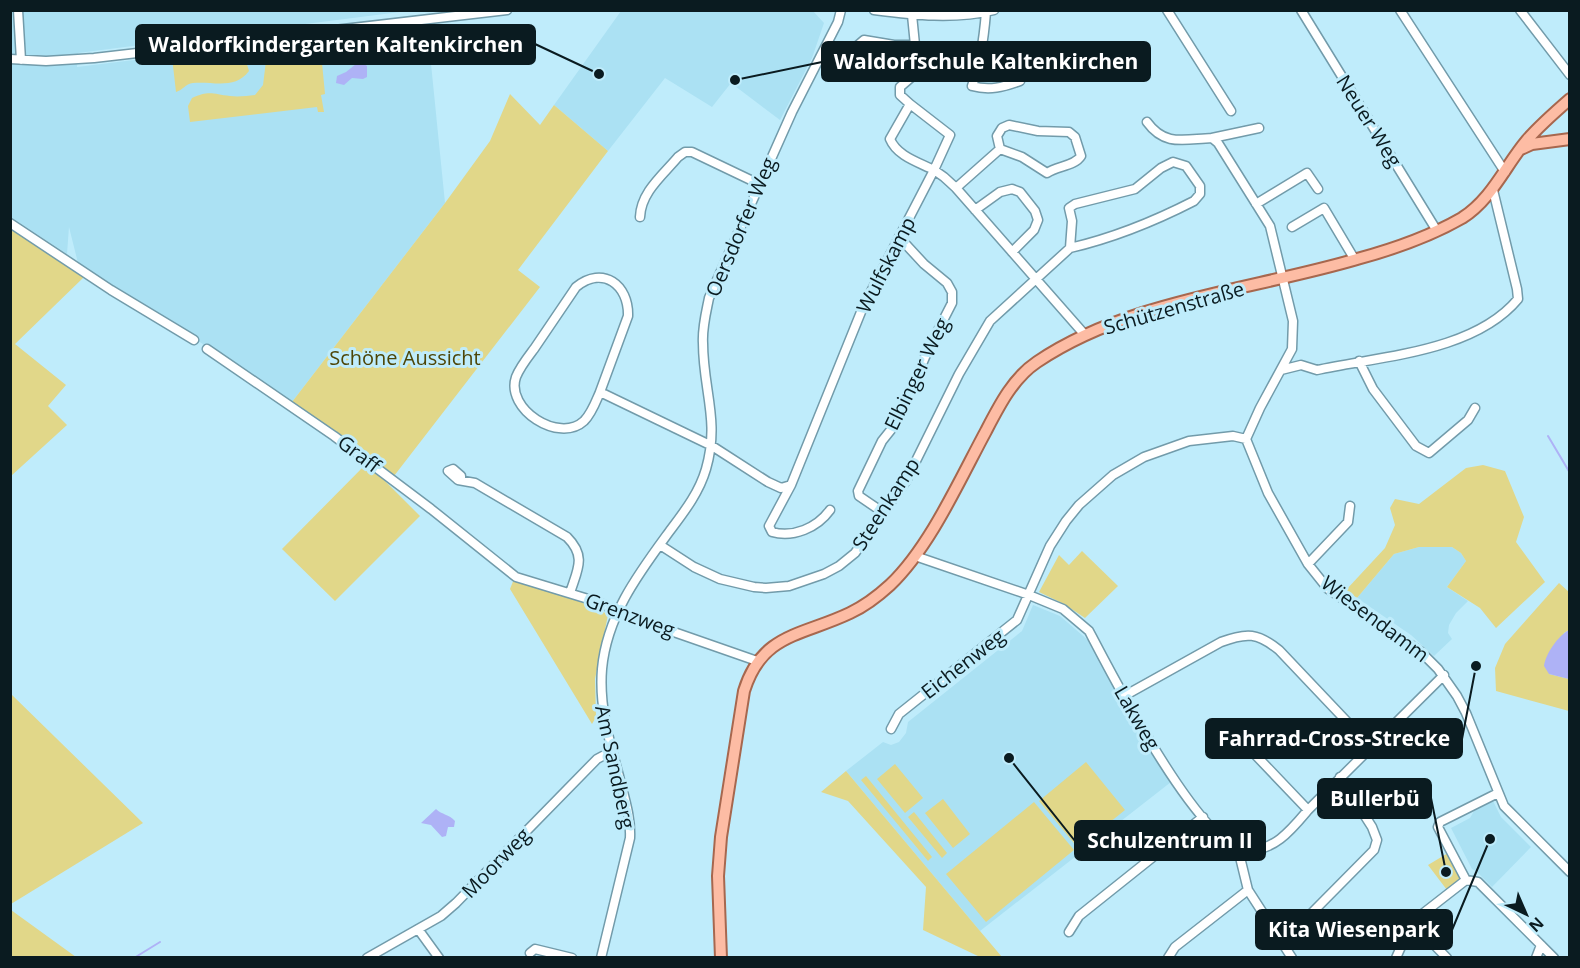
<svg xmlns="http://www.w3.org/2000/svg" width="1580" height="968" font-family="'Open Sans',sans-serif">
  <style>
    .built { fill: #abe1f3 }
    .green { fill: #e1d789 }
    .water { fill: #aeb2f6 }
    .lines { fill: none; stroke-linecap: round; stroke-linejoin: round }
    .stream { stroke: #aeb2f6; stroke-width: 2 }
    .minor-casing { stroke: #729baa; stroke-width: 11 }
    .major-casing { stroke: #a7674e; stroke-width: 14 }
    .minor { stroke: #fff; stroke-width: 8 }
    .major { stroke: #fdbca4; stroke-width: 10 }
    .labels { text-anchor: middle; stroke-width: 6; stroke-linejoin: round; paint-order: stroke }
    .street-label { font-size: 20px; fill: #0a1b20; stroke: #bfecfb }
    .park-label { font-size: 20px; fill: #4d4507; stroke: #bfecfb }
    .leader { fill: none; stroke: #0a1b20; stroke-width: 2 }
    .callout-dot { fill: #0a1b20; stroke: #bfecfb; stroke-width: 2 }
    .callout { fill: #0a1b20; stroke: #0a1b20; stroke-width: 2 }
    .callout-label { font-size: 21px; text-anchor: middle; font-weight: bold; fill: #fff }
  </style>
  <rect width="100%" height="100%" fill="#bfecfb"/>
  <path class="built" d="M10 11H408L78 53 77 67 427 24 445 203 292 402 78 263 69 227 67 254 11 217Z
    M621 11H813L824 23 812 58 780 120 731 83 712 107 665 78 608 151 554 105Z
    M1419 547H1452L1461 553 1466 561 1447 587 1468 601 1456 613 1449 625 1448 633 1452 639 1434 656 1411 635 1357 598 1394 554Z
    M1033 605 1060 616 1089 641 1171 782 980 931 846 771 883 742 891 745 899 742 906 733 908 722 1022 631Z
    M1493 801 1501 817 1531 847 1492 887 1476 871 1472 869 1451 828 1470 818 1474 811Z"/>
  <path class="green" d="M320 42 325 94 321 95 324 112H318L317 107 190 122 188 106 192 98C209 90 213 94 230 96 238 97 247 96 255 95L263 85 267 53 283 46Z
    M172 57 245 58 249 71C235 90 213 81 193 83 185 84 183 90 176 92Z
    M510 94 540 125 554 105 608 151 518 270 540 287 394 476 292 402 445 203 490 141Z
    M10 227 84 277 15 344 66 385 48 406 67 425 11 476Z
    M367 463 420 516 335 601 282 549Z
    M1483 465 1505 471 1524 517 1516 542 1545 582 1496 628 1480 608 1447 587 1466 561 1461 553 1452 547H1419L1394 554 1357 598 1346 590 1385 548 1395 525 1390 508 1395 499 1419 504 1466 468Z
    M1082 551 1118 586 1085 618 1064 604 1039 592 1059 555 1069 565Z
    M514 579 597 607 608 615 595 679 596 717 592 724 510 589Z
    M1559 583 1569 592V630L1564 633 1549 674 1569 679V711L1496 691 1495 668 1505 644Z
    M11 694 143 823 11 904Z
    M1086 762 1125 810 1078 848 1039 801Z
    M895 764 923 798 905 813 877 779Z
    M846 771 980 931 1002 957H980L923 930 926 887 848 801 821 792Z
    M866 776 932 857 928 861 861 780Z
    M943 799 970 834 953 848 925 813Z
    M1034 802 1074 850 986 922 946 874Z
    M914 812 947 853 942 858 908 817Z
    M1448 853 1462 878 1447 890 1428 865Z
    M10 910H11L76 957H11Z"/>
  <path class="water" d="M356 64H364L367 66V77L363 79 352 78 344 85 336 83 337 76 346 72Z
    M1569 630V679L1549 674 1544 666C1546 653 1558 636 1569 630Z
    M436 809C442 815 449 814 455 821L454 827H448L446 836 442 837 431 825 421 823Z"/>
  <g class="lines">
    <path class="stream" d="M1548 436 1570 473
      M134 958 160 942"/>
    <g class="minor-casing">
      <path id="minor" d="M18 10 21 60
        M874 10C914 15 954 20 994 10
        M1167 10 1231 111
        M1301 10 1437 231
        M1400 10 1505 172
        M1520 10 1570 75
        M986 12C984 37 981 62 972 86 990 91 1003 87 1020 81
        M915 45 917 53 922 58 979 60
        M857 46 864 40 894 45H915L912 15
        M10 59 46 61 94 58 507 10
        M910 104 950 135 934 170C918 162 897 156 890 139Z
        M910 104 900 95V87L922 68
        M1147 122C1165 147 1185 139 1212 138L1218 143 1270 226 1293 321 1292 349 1260 408 1246 439 1268 493 1308 564 1328 589 1420 651 1438 669 1457 696 1466 713 1504 806 1570 872
        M1212 138 1259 128
        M956 188 1000 149 1022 157 1047 173C1057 166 1075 166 1081 156L1075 137 1069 132 1038 131 1009 125 1002 128 997 136 1000 149
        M1256 204 1307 173 1318 189
        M975 210 1000 192 1012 189 1020 192 1035 211 1038 220 1034 230 1012 252
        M640 217C641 192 663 175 678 157L685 152H692L759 184
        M10 223 111 290 194 340
        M1292 227 1324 208 1355 260
        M207 349 334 436 431 509 516 577 598 602 625 615 757 661
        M1359 361 1373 389 1416 446 1429 453 1468 420 1475 408
        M1281 370 1301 365 1317 370C1381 356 1474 352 1518 299L1517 289 1493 190
        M600 392 628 316C629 285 603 265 576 287 562 308 548 328 534 349 528 357 520 367 516 377 505 409 559 444 584 421 592 413 596 401 600 392L712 446 768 482 781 488 791 485 863 307 934 170 944 177 956 188 1085 335
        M461 479V476L453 469 448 471 458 480 475 483 567 537C587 557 577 570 570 593
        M791 485 769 526 772 532C793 538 817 528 830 510
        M884 513 859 496 858 491 882 441 898 421 928 350 952 303V292L947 283 924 264 899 237
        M660 545 694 567 720 579 754 587 766 588 789 586 824 574 839 566 855 553 906 481 959 374 990 321 1070 248 1072 221 1069 208 1075 204 1135 189 1161 168 1173 162 1186 166 1200 186V194L1194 201C1153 222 1113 238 1070 248
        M915 556 1029 595 1063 609 1089 631C1111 673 1200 847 1246 850 1274 852 1292 829 1308 810L1444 675
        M1308 564 1348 522 1350 506
        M1124 696 1221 642C1247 632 1258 633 1279 650L1371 747
        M891 729 899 714 1017 620 1050 546 1066 521 1079 505 1113 475 1144 457 1189 441 1233 436 1246 439
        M1230 735 1246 745 1308 810
        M1238 849 1248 890 1292 958
        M1466 880 1438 827 1440 822 1498 793
        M1412 922 1447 958
        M418 929 439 958
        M1069 932 1079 916 1203 817
        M1283 942 1374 850 1377 840 1372 827 1340 777
        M530 953 535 949 572 958
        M367 958 441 916 456 903 597 759 612 751
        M601 958 630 838C631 816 624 797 619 776 609 740 599 706 602 669 607 615 639 573 669 532 684 512 699 493 706 469 720 421 703 390 703 343 702 328 706 313 709 298L792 112 838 22 841 10
        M1168 958 1175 947 1248 890
        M1396 958 1412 922 1466 880 1478 882 1554 958
        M1536 958 1541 945"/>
    </g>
    <g class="major-casing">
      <path id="major" d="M1521 149 1532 144 1570 139
        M721 958 718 876 721 837 744 691C762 633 802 636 850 613 865 606 878 596 890 585 930 547 960 479 986 431 999 406 1013 378 1037 362 1129 300 1252 290 1357 259 1394 249 1429 237 1462 218 1492 199 1505 166 1527 140 1540 125 1555 112 1570 99"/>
    </g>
    <use href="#minor" class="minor"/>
    <use href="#major" class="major"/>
  </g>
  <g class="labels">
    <g class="street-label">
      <text transform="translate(1369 121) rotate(58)" y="7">Neuer Weg</text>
      <text transform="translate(741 227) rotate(-67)" y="7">Oersdorfer Weg</text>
      <text transform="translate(886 265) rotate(-63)" y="7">Wulfskamp</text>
      <text transform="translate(1174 308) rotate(-16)" y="7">Schützenstraße</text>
      <text transform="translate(917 374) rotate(-64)" y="7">Elbinger Weg</text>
      <text transform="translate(359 454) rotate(37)" y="7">Graff</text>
      <text transform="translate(886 504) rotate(-57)" y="7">Steenkamp</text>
      <text transform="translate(630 615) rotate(20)" y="7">Grenzweg</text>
      <text transform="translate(1375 619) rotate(37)" y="7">Wiesendamm</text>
      <text transform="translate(963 664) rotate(-38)" y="7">Eichenweg</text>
      <text transform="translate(1137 718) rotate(60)" y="7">Lakweg</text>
      <text transform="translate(615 767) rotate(78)" y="7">Am Sandberg</text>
      <text transform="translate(496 863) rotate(-46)" y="7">Moorweg</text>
    </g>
    <g class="park-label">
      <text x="405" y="365">Schöne Aussicht</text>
    </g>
  </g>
  <path class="leader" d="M599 74L535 44M735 80L822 62M1476 666L1462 739M1446 872L1431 798M1009 758L1075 841M1490 839L1452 930"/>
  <g class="callout-dot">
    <circle cx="599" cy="74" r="6"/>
    <circle cx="735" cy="80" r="6"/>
    <circle cx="1476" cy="666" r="6"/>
    <circle cx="1446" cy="872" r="6"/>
    <circle cx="1009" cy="758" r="6"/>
    <circle cx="1490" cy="839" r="6"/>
  </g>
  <g class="callout">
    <rect x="136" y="25" width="399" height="39" rx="6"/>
    <rect x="822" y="42" width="328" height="39" rx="6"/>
    <rect x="1206" y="719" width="256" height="39" rx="6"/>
    <rect x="1318" y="779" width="113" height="39" rx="6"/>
    <rect x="1075" y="821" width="190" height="39" rx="6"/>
    <rect x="1256" y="910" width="196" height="39" rx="6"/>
  </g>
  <g class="callout-label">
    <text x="336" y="52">Waldorfkindergarten Kaltenkirchen</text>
    <text x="986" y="69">Waldorfschule Kaltenkirchen</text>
    <text x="1334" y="746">Fahrrad-Cross-Strecke</text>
    <text x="1375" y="806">Bullerbü</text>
    <text x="1170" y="848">Schulzentrum II</text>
    <text x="1354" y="937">Kita Wiesenpark</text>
  </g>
  <rect width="1580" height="968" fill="none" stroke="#0a1b20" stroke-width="24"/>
  <g transform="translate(1526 914) rotate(136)" stroke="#bfecfb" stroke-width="4.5" paint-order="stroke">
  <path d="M0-4.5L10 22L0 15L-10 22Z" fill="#0a1b20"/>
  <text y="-9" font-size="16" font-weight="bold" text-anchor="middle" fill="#0a1b20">N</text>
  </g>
</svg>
